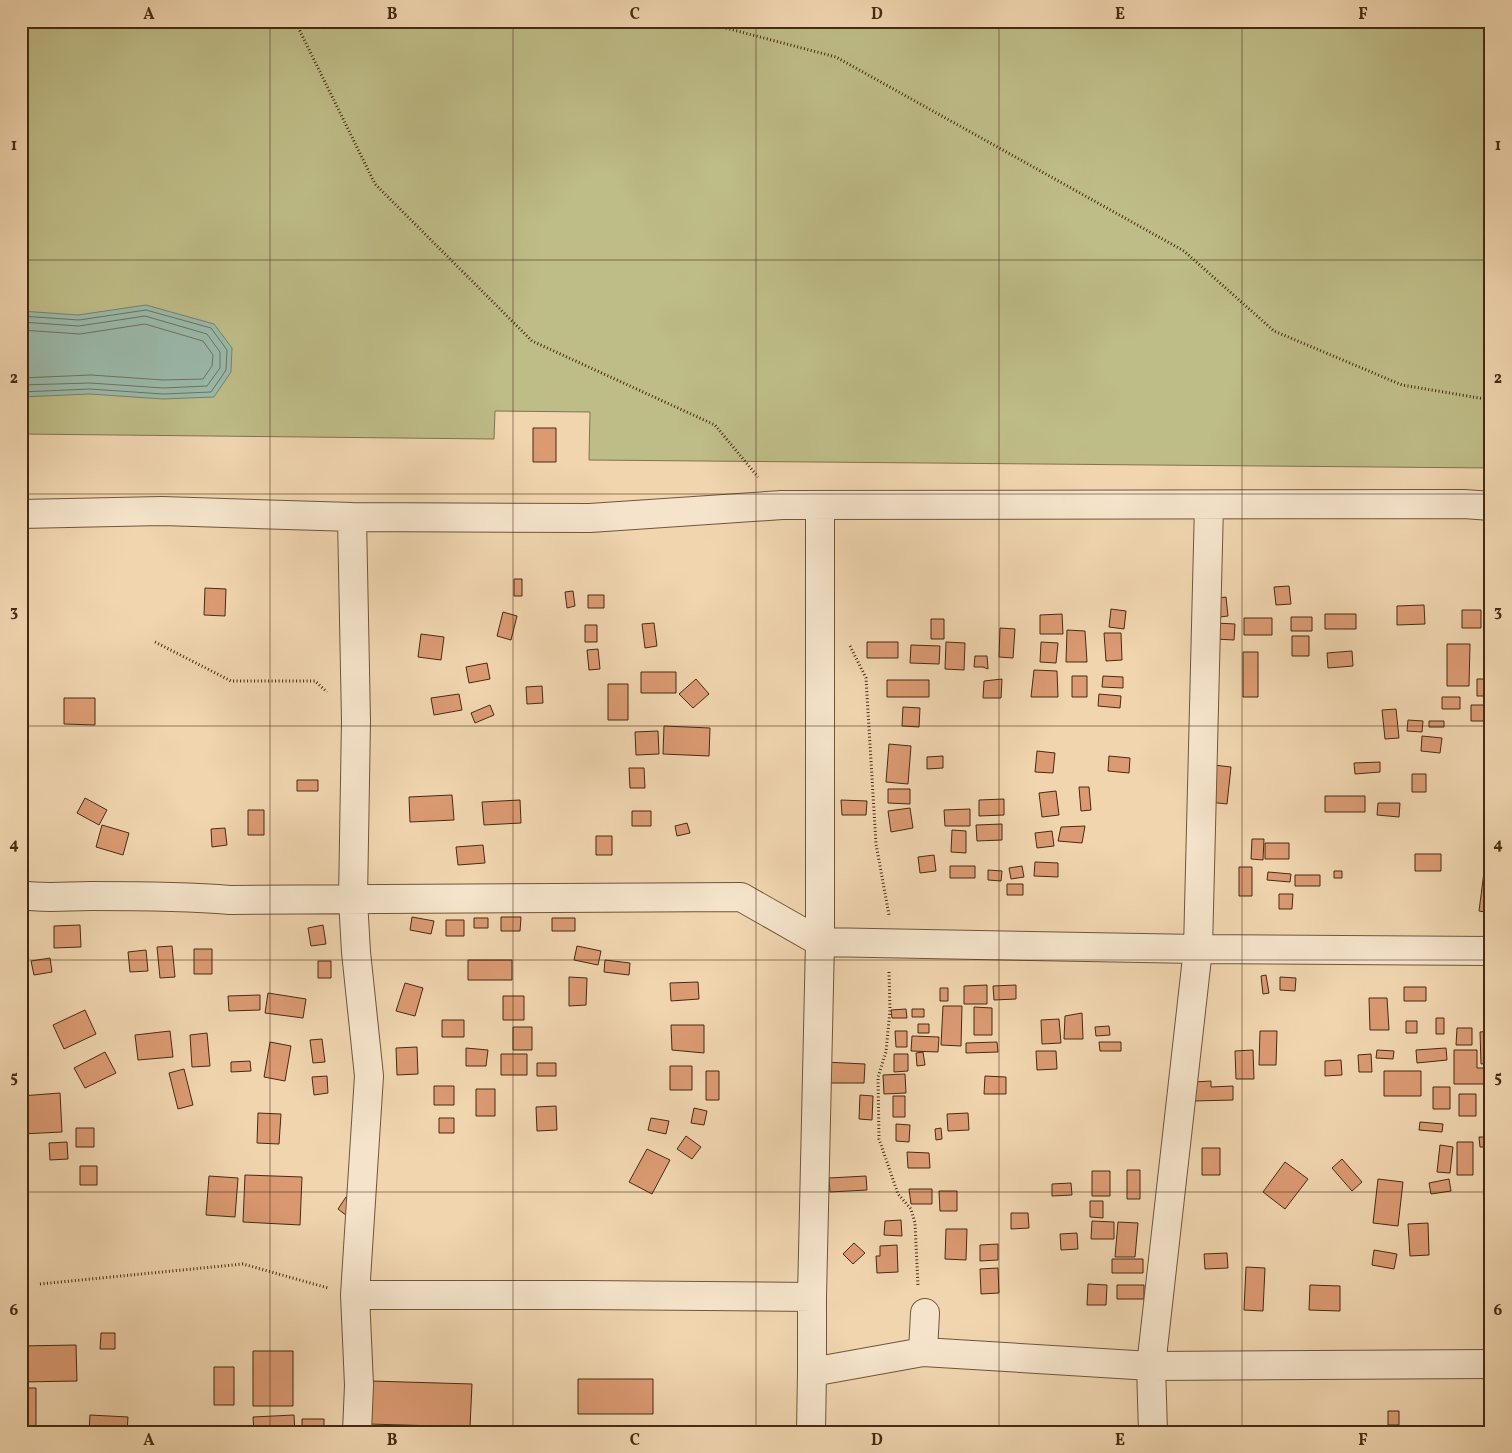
<svg xmlns="http://www.w3.org/2000/svg" width="1512" height="1453" font-family="Vollkorn,serif">
  <style>
    .green { fill: #bebc87; stroke: #82734d }
    .water { fill: #9ab9aa; stroke: #79806e }
    .lines { fill: none; stroke-linecap: round; stroke-linejoin: round }
    .shore { stroke: #70725e; stroke-width: 1 }
    .building { fill: #db9a72; stroke: #472a13 }
    .minor-casing { stroke: #71553a; stroke-width: 30 }
    .path { stroke: #472a13; stroke-width: 3; stroke-dasharray: 1 2.5; stroke-linecap: butt }
    .minor { stroke: #f5e4cb; stroke-width: 28 }
    .grid { fill: none; stroke: #472a13; stroke-width: 1; stroke-opacity: 0.55 }
    .neatline { fill: none; stroke: #472a13; stroke-width: 2 }
    .grid-label { font-size: 16px; text-anchor: middle; font-weight: bold; fill: #472a13 }
  </style>
  <rect width="100%" height="100%" fill="#f0d5af"/>
  <filter id="stains"><feTurbulence type="fractalNoise" baseFrequency=".004" numOctaves="4"/><feColorMatrix values="0 0 0 0 .2 0 0 0 0 .09 0 0 0 0 .02 0 0 0 .5 -.17"/></filter>
  <radialGradient id="worn" r=".72"><stop offset=".6" stop-color="#630" stop-opacity="0"/><stop offset="1" stop-color="#630" stop-opacity=".3"/></radialGradient>
  <path class="green" d="M21 21H1491V468L589 460 590 412 495 411 494 439 21 434Z"/>
  <path class="water" d="M146 305 214 324 232 348 231 372 214 397 163 399 90 394 21 397V311L78 315Z"/>
  <g class="lines">
    <path class="shore" d="M21 316 79 320 146 310 211 328 227 350 226 370 211 392 163 394 90 389 21 392
      M21 322 79 326 145 316 207 334 220 352V368L207 386 163 388 90 383 21 385
      M21 330 80 334 145 324 203 341 213 355 212 366 203 379 163 380 91 375 21 378"/>
  </g>
  <path class="building" d="M533 428H556V462H533Z
    M514 579H522V596H514Z
    M1289 586 1291 604 1276 605 1274 587Z
    M205 588 226 589 225 616 204 615Z
    M573 591 575 606 567 608 565 592Z
    M588 595H604V608H588Z
    M1226 597 1228 616 1220 617 1218 598Z
    M1424 605 1425 624 1397 625V606Z
    M1111 609 1126 611 1124 629 1109 627Z
    M1462 610H1481V628H1462Z
    M503 612 517 616 511 640 497 636Z
    M1062 614 1063 634H1040V615Z
    M1325 614H1356V629H1325Z
    M1291 617H1312V631H1291Z
    M1244 618H1272V635H1244Z
    M931 619H944V639H931Z
    M654 623 657 646 645 648 642 624Z
    M1216 623 1235 624 1234 640 1215 639Z
    M585 625H597V642H585Z
    M1000 628 1015 629 1013 658 999 657Z
    M1067 630 1085 631 1087 662H1066Z
    M1104 633H1121L1122 660 1106 661Z
    M421 634 444 637 441 660 418 657Z
    M1292 636H1309V656H1292Z
    M867 642H898V658H867Z
    M946 642 965 643 964 670 945 669Z
    M1041 642 1058 643 1056 663 1040 662Z
    M1447 644H1470L1469 686H1447Z
    M911 645 940 646 939 664 910 663Z
    M598 649 600 669 589 670 587 650Z
    M1352 651 1353 666 1328 668 1327 653Z
    M1243 652H1258V697H1243Z
    M975 656H987L988 669 983 667H974Z
    M487 663 490 679 469 683 466 667Z
    M1034 670 1057 671 1058 697H1031Z
    M641 672H676V693H641Z
    M1072 676H1087V697H1072Z
    M1103 676 1123 677V688L1102 687Z
    M696 679 709 694 693 708 679 694Z
    M1002 679 1001 698H983L984 681Z
    M1477 679H1491V696H1477Z
    M887 680H929V697H887Z
    M608 684H628V720H608Z
    M542 686 543 703 527 704 526 687Z
    M459 694 462 710 434 715 431 698Z
    M1099 694 1121 696 1120 708 1098 706Z
    M1442 697H1460V709H1442Z
    M64 698H95V725L64 724Z
    M490 705 494 715 475 723 471 713Z
    M1471 705H1491V721H1471Z
    M903 707 920 708 919 727 902 726Z
    M1396 709 1399 738 1385 739 1382 710Z
    M1408 720 1423 721 1422 732 1407 731Z
    M1429 721H1444V727H1429Z
    M664 726 710 728 709 756 663 754Z
    M658 731 659 754 636 755 635 732Z
    M1422 736 1442 738 1440 753 1421 751Z
    M889 744 911 746 908 784 886 782Z
    M1037 751 1055 753 1053 773 1035 772Z
    M943 756V768L927 769V757Z
    M1109 756 1130 758 1129 773 1108 771Z
    M1380 762V772L1355 774 1354 763Z
    M1214 765 1231 767 1227 804 1209 802Z
    M629 768H644L645 788H630Z
    M1412 774H1426V792H1412Z
    M297 780H318V791H297Z
    M1079 787H1089L1091 810 1081 811Z
    M888 789H910V804L888 803Z
    M1056 791 1059 815 1042 817 1039 793Z
    M452 795 454 820 410 822 409 797Z
    M1325 796H1365V812H1325Z
    M85 798 107 810 99 825 77 813Z
    M1004 799V815L979 816V800Z
    M520 800 521 823 484 825 482 802Z
    M841 800 867 801 866 815H842Z
    M1378 803H1400L1399 817 1377 815Z
    M910 808 913 828 891 832 888 811Z
    M970 809V826H945L944 810Z
    M248 810H264V835H248Z
    M632 811H651V826H632Z
    M687 823 690 833 677 836 675 826Z
    M1002 824V840L977 841 976 825Z
    M102 825 129 833 123 855 96 847Z
    M1085 826 1082 843 1058 841 1061 827Z
    M225 828 227 845 212 847 211 829Z
    M952 830 966 831V853L951 852Z
    M1052 831 1054 846 1037 848 1035 833Z
    M596 836H612V855H596Z
    M1252 839H1264L1263 860 1251 859Z
    M1265 843H1289V859H1265Z
    M483 845 485 863 458 865 456 847Z
    M1415 854H1441V871H1415Z
    M934 855 936 871 920 873 918 857Z
    M1035 862 1058 863V877L1034 876Z
    M950 866H975V878H950Z
    M1022 866 1024 877 1011 879 1009 868Z
    M1239 867H1252V896H1239Z
    M988 870 1002 871 1001 881 988 880Z
    M1334 871H1342V878H1334Z
    M1268 872 1291 874 1290 882 1267 880Z
    M1484 872 1491 873V913L1479 911Z
    M1295 875H1320V886H1295Z
    M1007 884H1023V895H1007Z
    M1279 894H1293L1292 909H1279Z
    M412 917 434 921 431 934 410 930Z
    M501 917H521L520 931H501Z
    M474 918H488V928H474Z
    M552 918H575V931H552Z
    M446 920H464V936H446Z
    M80 925 81 947 54 948V926Z
    M323 925 326 944 311 946 308 928Z
    M172 946 175 977 160 978 157 947Z
    M577 946 601 951 598 965 574 960Z
    M194 949H212V974H194Z
    M146 950 148 971 130 972 128 952Z
    M50 958 52 972 34 975 31 961Z
    M468 960H512V980H468Z
    M605 960 630 963 629 975 604 972Z
    M318 961H331V978H318Z
    M1266 975 1269 993 1263 994 1261 976Z
    M569 977 587 978 586 1005 569 1006Z
    M1280 977 1296 978 1295 991 1280 990Z
    M698 982 699 999 671 1001 670 983Z
    M405 983 423 988 415 1016 396 1011Z
    M987 985V1004H964V986Z
    M1016 985V999L994 1000 993 986Z
    M1404 987H1426V1001H1404Z
    M940 988H948V1001H940Z
    M268 993 306 999 303 1018 265 1013Z
    M260 995V1010L229 1011 228 996Z
    M503 996H524V1020H503Z
    M1369 998H1387L1389 1030H1370Z
    M943 1006H962L961 1046 941 1045Z
    M974 1007 992 1008V1035H974Z
    M906 1009 907 1018H892L891 1010Z
    M912 1009H924V1017H912Z
    M85 1010 96 1034 64 1049 53 1025Z
    M1082 1013 1083 1039H1064L1065 1016Z
    M1436 1018H1444V1034H1436Z
    M1059 1019 1061 1043 1042 1044 1041 1020Z
    M442 1020H464V1037H442Z
    M1406 1021H1417V1033H1406Z
    M918 1024H929V1033H918Z
    M671 1025H704V1053L672 1050Z
    M1109 1026 1110 1035 1096 1036 1095 1027Z
    M513 1027H532V1050H513Z
    M1457 1028H1472V1045H1456Z
    M170 1031 173 1057 138 1060 135 1035Z
    M895 1031H907V1047H896Z
    M1260 1031H1277L1276 1065H1259Z
    M1491 1031V1063L1481 1064 1480 1032Z
    M207 1033 210 1066 192 1067 190 1035Z
    M912 1036 939 1037 938 1052 911 1051Z
    M322 1039 325 1062 313 1063 310 1040Z
    M270 1042 291 1046 285 1081 264 1077Z
    M997 1042 998 1052 966 1053V1043Z
    M1099 1042H1121V1051H1100Z
    M417 1047 418 1074 397 1075 396 1048Z
    M466 1048 488 1050 486 1066H466Z
    M1446 1048 1447 1060 1417 1063 1416 1050Z
    M1253 1050 1254 1079H1236L1235 1051Z
    M1377 1050 1394 1051 1393 1059 1376 1058Z
    M1454 1050H1477V1068H1491V1084H1454Z
    M1036 1051H1056L1057 1069 1037 1070Z
    M105 1052 116 1073 85 1088 74 1068Z
    M923 1052 925 1065 917 1066 916 1053Z
    M501 1054H527V1075H501Z
    M894 1054H908V1071L894 1072Z
    M1371 1054 1372 1072H1359L1358 1055Z
    M1341 1060 1342 1075 1325 1076V1061Z
    M250 1061 251 1071 231 1072V1062Z
    M824 1062 865 1064 864 1083H830Z
    M537 1063H556V1076H537Z
    M670 1066H692V1090H670Z
    M184 1069 193 1105 178 1109 169 1073Z
    M706 1071H719V1100H706Z
    M1384 1071H1421V1096H1384Z
    M905 1074 906 1093 884 1094 883 1075Z
    M327 1076 328 1093 314 1095 312 1077Z
    M985 1076 1006 1077V1094H984Z
    M1211 1081V1087L1233 1086V1100L1194 1101V1082Z
    M434 1086H454V1105H434Z
    M1433 1087H1450V1109H1433Z
    M476 1089H495V1116H476Z
    M60 1093 62 1132 21 1134V1096Z
    M1459 1094H1476V1116H1459Z
    M860 1095 873 1096 872 1120 859 1119Z
    M893 1096H905V1117H893Z
    M1485 1099H1491V1129L1484 1128Z
    M556 1106 557 1130 537 1131 536 1107Z
    M694 1108 707 1111 704 1125 691 1123Z
    M258 1113 281 1114 279 1144 257 1143Z
    M968 1113 969 1130 948 1131 947 1114Z
    M439 1118H454V1133H439Z
    M651 1118 669 1121 666 1134 648 1130Z
    M1420 1122 1443 1124 1442 1132 1419 1130Z
    M896 1124 910 1125 909 1142 896 1141Z
    M76 1128H94V1147H76Z
    M941 1128 942 1139 936 1140 935 1129Z
    M686 1136 701 1147 692 1159 677 1149Z
    M1479 1137H1491V1147H1480Z
    M67 1142 68 1159 50 1160 49 1143Z
    M1457 1142H1473V1175H1457Z
    M1440 1145 1453 1147 1450 1173 1437 1172Z
    M1202 1148H1220V1175H1202Z
    M647 1149 670 1160 652 1194 629 1182Z
    M907 1152 929 1153 930 1168H908Z
    M1342 1159 1362 1182 1352 1191 1332 1168Z
    M1285 1162 1308 1179 1285 1209 1263 1192Z
    M80 1166H97V1185H80Z
    M1127 1170H1140V1199H1127Z
    M1092 1171H1110V1196H1092Z
    M245 1175 302 1177 300 1225 243 1222Z
    M209 1176 238 1178 235 1217 206 1215Z
    M866 1176 867 1190 830 1192 829 1178Z
    M1378 1179 1403 1182 1398 1226 1373 1223Z
    M1449 1179 1451 1191 1431 1194 1429 1183Z
    M1071 1183 1072 1195 1052 1196V1184Z
    M909 1189H932V1204H911Z
    M939 1191H957V1211H940Z
    M346 1197 356 1203 347 1216 338 1209Z
    M1090 1201H1103V1218L1090 1217Z
    M1011 1213H1028L1029 1228 1011 1229Z
    M901 1220 902 1236 884 1235 885 1221Z
    M1092 1221 1114 1222V1239H1091Z
    M1118 1222 1138 1223 1135 1257H1115Z
    M1428 1223 1429 1255 1410 1256 1408 1224Z
    M946 1229H967L966 1260 945 1259Z
    M1077 1233 1078 1249 1061 1250 1060 1234Z
    M854 1243 865 1253 853 1264 843 1254Z
    M998 1244V1260L980 1261V1245Z
    M897 1245 898 1272 877 1273 876 1256H880V1246Z
    M1374 1250 1397 1254 1394 1269 1372 1265Z
    M1227 1253 1228 1268 1205 1269 1204 1254Z
    M1112 1259H1143V1273H1112Z
    M1246 1267 1265 1268 1263 1311 1244 1310Z
    M998 1268 999 1293 981 1294 980 1269Z
    M1088 1284 1107 1285 1106 1305H1087Z
    M1117 1285H1144V1299H1117Z
    M1310 1285 1340 1286V1311L1309 1310Z
    M101 1333H115V1349H100Z
    M76 1345 77 1381 21 1382V1346Z
    M253 1351H293V1406H253Z
    M214 1367H234V1405H214Z
    M578 1379H653V1414H578Z
    M371 1381 472 1384 470 1427 369 1424Z
    M21 1388H36V1432H21Z
    M1388 1411H1399V1425H1388Z
    M90 1415 128 1417 127 1432 89 1430Z
    M294 1415 295 1432H254L253 1417Z
    M302 1419H324V1432H302Z
    M1401 1426H1427V1432H1401Z
    M1063 1428 1064 1432H1027L1028 1431Z"/>
  <g class="lines">
    <g class="minor-casing">
      <path id="minor" d="M820 505V942L1198 949 1151 1366 1153 1432
        M1209 505 1198 949 1491 951
        M21 514 162 511 352 517 590 518 782 505 1464 504 1491 506
        M352 517 356 721 353 900 356 952 369 1076 355 1295 359 1385 357 1432
        M21 895C44 899 67 896 91 896 137 896 183 896 230 900L741 897 820 942 812 1297
        M355 1295H584L812 1297V1372
        M923 1352 1151 1366 1491 1364
        M811 1432 812 1372 923 1352 925 1313"/>
    </g>
    <path class="path" d="M295 21 375 184 532 341 715 425 758 477
      M699 21 836 57 1184 251 1274 331 1402 385 1491 400
      M155 642 231 681H315L327 692
      M850 646 866 678 876 844 889 915
      M889 972 890 1010 886 1052 878 1077 879 1139 898 1194 911 1209 915 1223 918 1286
      M40 1284 243 1264 328 1288"/>
    <use href="#minor" class="minor"/>
  </g>
  <path class="grid" d="M270 21V1432M513 21V1432M756 21V1432M999 21V1432M1242 21V1432M21 260H1491M21 494H1491M21 726H1491M21 960H1491M21 1192H1491"/>
  <rect width="1512" height="1453" fill="none" stroke="#f0d5af" stroke-width="55"/>
  <rect x="28" y="28" width="1456" height="1398" class="neatline"/>
  <g class="grid-label">
    <text x="149" y="19">A</text>
    <text x="392" y="19">B</text>
    <text x="635" y="19">C</text>
    <text x="877" y="19">D</text>
    <text x="1120" y="19">E</text>
    <text x="1363" y="19">F</text>
    <text x="14" y="150">1</text>
    <text x="1498" y="150">1</text>
    <text x="14" y="383">2</text>
    <text x="1498" y="383">2</text>
    <text x="14" y="616">3</text>
    <text x="1498" y="616">3</text>
    <text x="14" y="849">4</text>
    <text x="1498" y="849">4</text>
    <text x="14" y="1082">5</text>
    <text x="1498" y="1082">5</text>
    <text x="14" y="1315">6</text>
    <text x="1498" y="1315">6</text>
    <text x="149" y="1445">A</text>
    <text x="392" y="1445">B</text>
    <text x="635" y="1445">C</text>
    <text x="877" y="1445">D</text>
    <text x="1120" y="1445">E</text>
    <text x="1363" y="1445">F</text>
  </g>
  <rect width="100%" height="100%" filter="url(#stains)"/>
  <rect width="100%" height="100%" fill="url(#worn)"/>
</svg>
